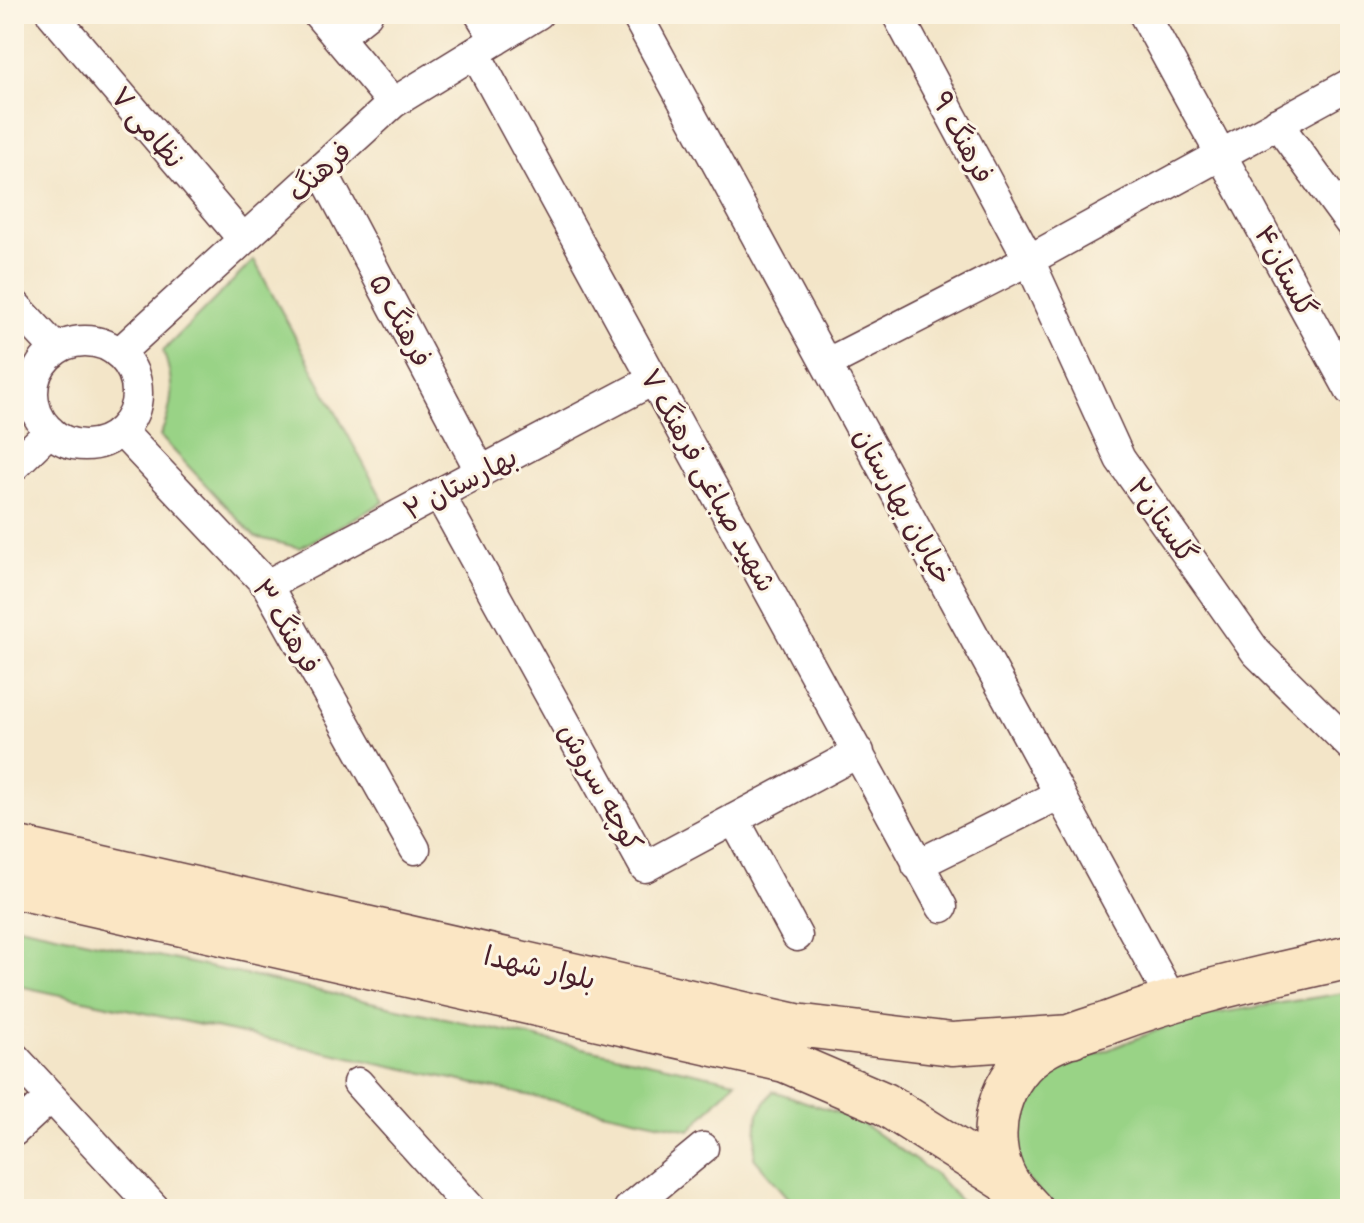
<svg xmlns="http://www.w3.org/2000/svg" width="1364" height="1223" font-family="'Indie Flower','Playpen Sans Arabic',sans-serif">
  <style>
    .green { fill: #99d386; stroke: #727958; stroke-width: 2 }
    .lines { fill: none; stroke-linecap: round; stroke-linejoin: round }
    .street-casing { stroke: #633d43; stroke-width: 33 }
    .secondary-casing { stroke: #633d43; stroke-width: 45 }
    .street { stroke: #fff; stroke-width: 30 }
    .secondary { stroke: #fbe6c4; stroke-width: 42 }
    .labels { text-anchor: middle; stroke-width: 6; stroke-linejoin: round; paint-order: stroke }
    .street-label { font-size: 28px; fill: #4a1f2b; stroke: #fcf5e5 }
  </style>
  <rect width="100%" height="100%" fill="#fcf5e5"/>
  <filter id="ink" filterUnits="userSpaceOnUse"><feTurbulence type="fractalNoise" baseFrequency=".0125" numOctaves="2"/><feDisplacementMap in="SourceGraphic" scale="16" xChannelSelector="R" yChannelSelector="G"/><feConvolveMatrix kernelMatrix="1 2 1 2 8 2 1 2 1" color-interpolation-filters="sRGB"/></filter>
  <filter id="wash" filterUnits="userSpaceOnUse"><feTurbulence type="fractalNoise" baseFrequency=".006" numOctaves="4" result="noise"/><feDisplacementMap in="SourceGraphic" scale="32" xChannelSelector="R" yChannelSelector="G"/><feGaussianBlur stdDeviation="1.8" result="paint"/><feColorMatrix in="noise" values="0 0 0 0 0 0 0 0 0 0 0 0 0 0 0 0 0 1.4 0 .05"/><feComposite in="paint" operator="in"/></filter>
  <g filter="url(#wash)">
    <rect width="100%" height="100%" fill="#f3e5c8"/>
    <path class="green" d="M254 260 384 502 300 548 255 537 160 436C174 405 175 382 163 351Z
      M14 925 736 1081 690 1130 14 985Z
      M1350 992V1209H1055L1019 1171 1013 1112 1028 1088 1060 1069 1188 1018Z
      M773 1091 856 1119 935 1174 968 1209H798L754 1158 758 1114Z"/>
  </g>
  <g filter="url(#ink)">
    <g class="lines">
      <g class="street-casing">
        <path id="street" d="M52 14 243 239
          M318 14 393 103
          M480 14 496 40
          M636 14 1171 999
          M897 14 1029 260 1120 459 1256 652 1350 745
          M1144 14 1350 390
          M338 37 367 14
          M475 53 942 907
          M1277 123 1350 223
          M321 169 481 472
          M14 304 56 349
          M33 393a52 52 0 1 1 104 0a52 52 0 1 1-104 0Z
          M119 353 393 103 538 14
          M826 364 1029 260 1350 84
          M121 431 267 585 415 849
          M14 466 50 431
          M439 494 645 867 859 752
          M267 585 653 380
          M734 819 797 936
          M917 865 1060 794
          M14 1057 155 1209
          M358 1083 471 1209
          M14 1131 51 1097
          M629 1209 703 1148"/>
      </g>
      <g class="secondary-casing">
        <path id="secondary" d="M14 847 796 1025 952 1044 1072 1036
          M14 887 785 1061 885 1104 1008 1182
          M1031 1209C1023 1200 1013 1191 1007 1181 982 1136 999 1072 1045 1047 1064 1036 1087 1030 1108 1023 1186 993 1268 976 1350 957"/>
      </g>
      <use href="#street" class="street"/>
      <use href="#secondary" class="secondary"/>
    </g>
  </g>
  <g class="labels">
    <g class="street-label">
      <text transform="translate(148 127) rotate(50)" y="10">نظامی ۷</text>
      <text transform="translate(963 137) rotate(62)" y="10">فرهنگ ۹</text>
      <text transform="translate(319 171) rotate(-42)" y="10">فرهنگ</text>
      <text transform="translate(1286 271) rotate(62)" y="10">گلستان۴</text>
      <text transform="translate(401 320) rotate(62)" y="10">فرهنگ ۵</text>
      <text transform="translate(709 480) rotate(61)" y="10">شهید صباغی فرهنگ ۷</text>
      <text transform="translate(460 483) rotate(-28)" y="10">بهارستان ۲</text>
      <text transform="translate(904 506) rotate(61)" y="10">خیابان بهارستان</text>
      <text transform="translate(1163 520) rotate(55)" y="10">گلستان۲</text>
      <text transform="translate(287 626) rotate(59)" y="10">فرهنگ ۳</text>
      <text transform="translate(601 787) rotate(61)" y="10">کوچه سروش</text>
      <text transform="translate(540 967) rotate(13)" y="10">بلوار شهدا</text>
    </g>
  </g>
  <rect width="1364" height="1223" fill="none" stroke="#fcf5e5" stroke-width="48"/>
</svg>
